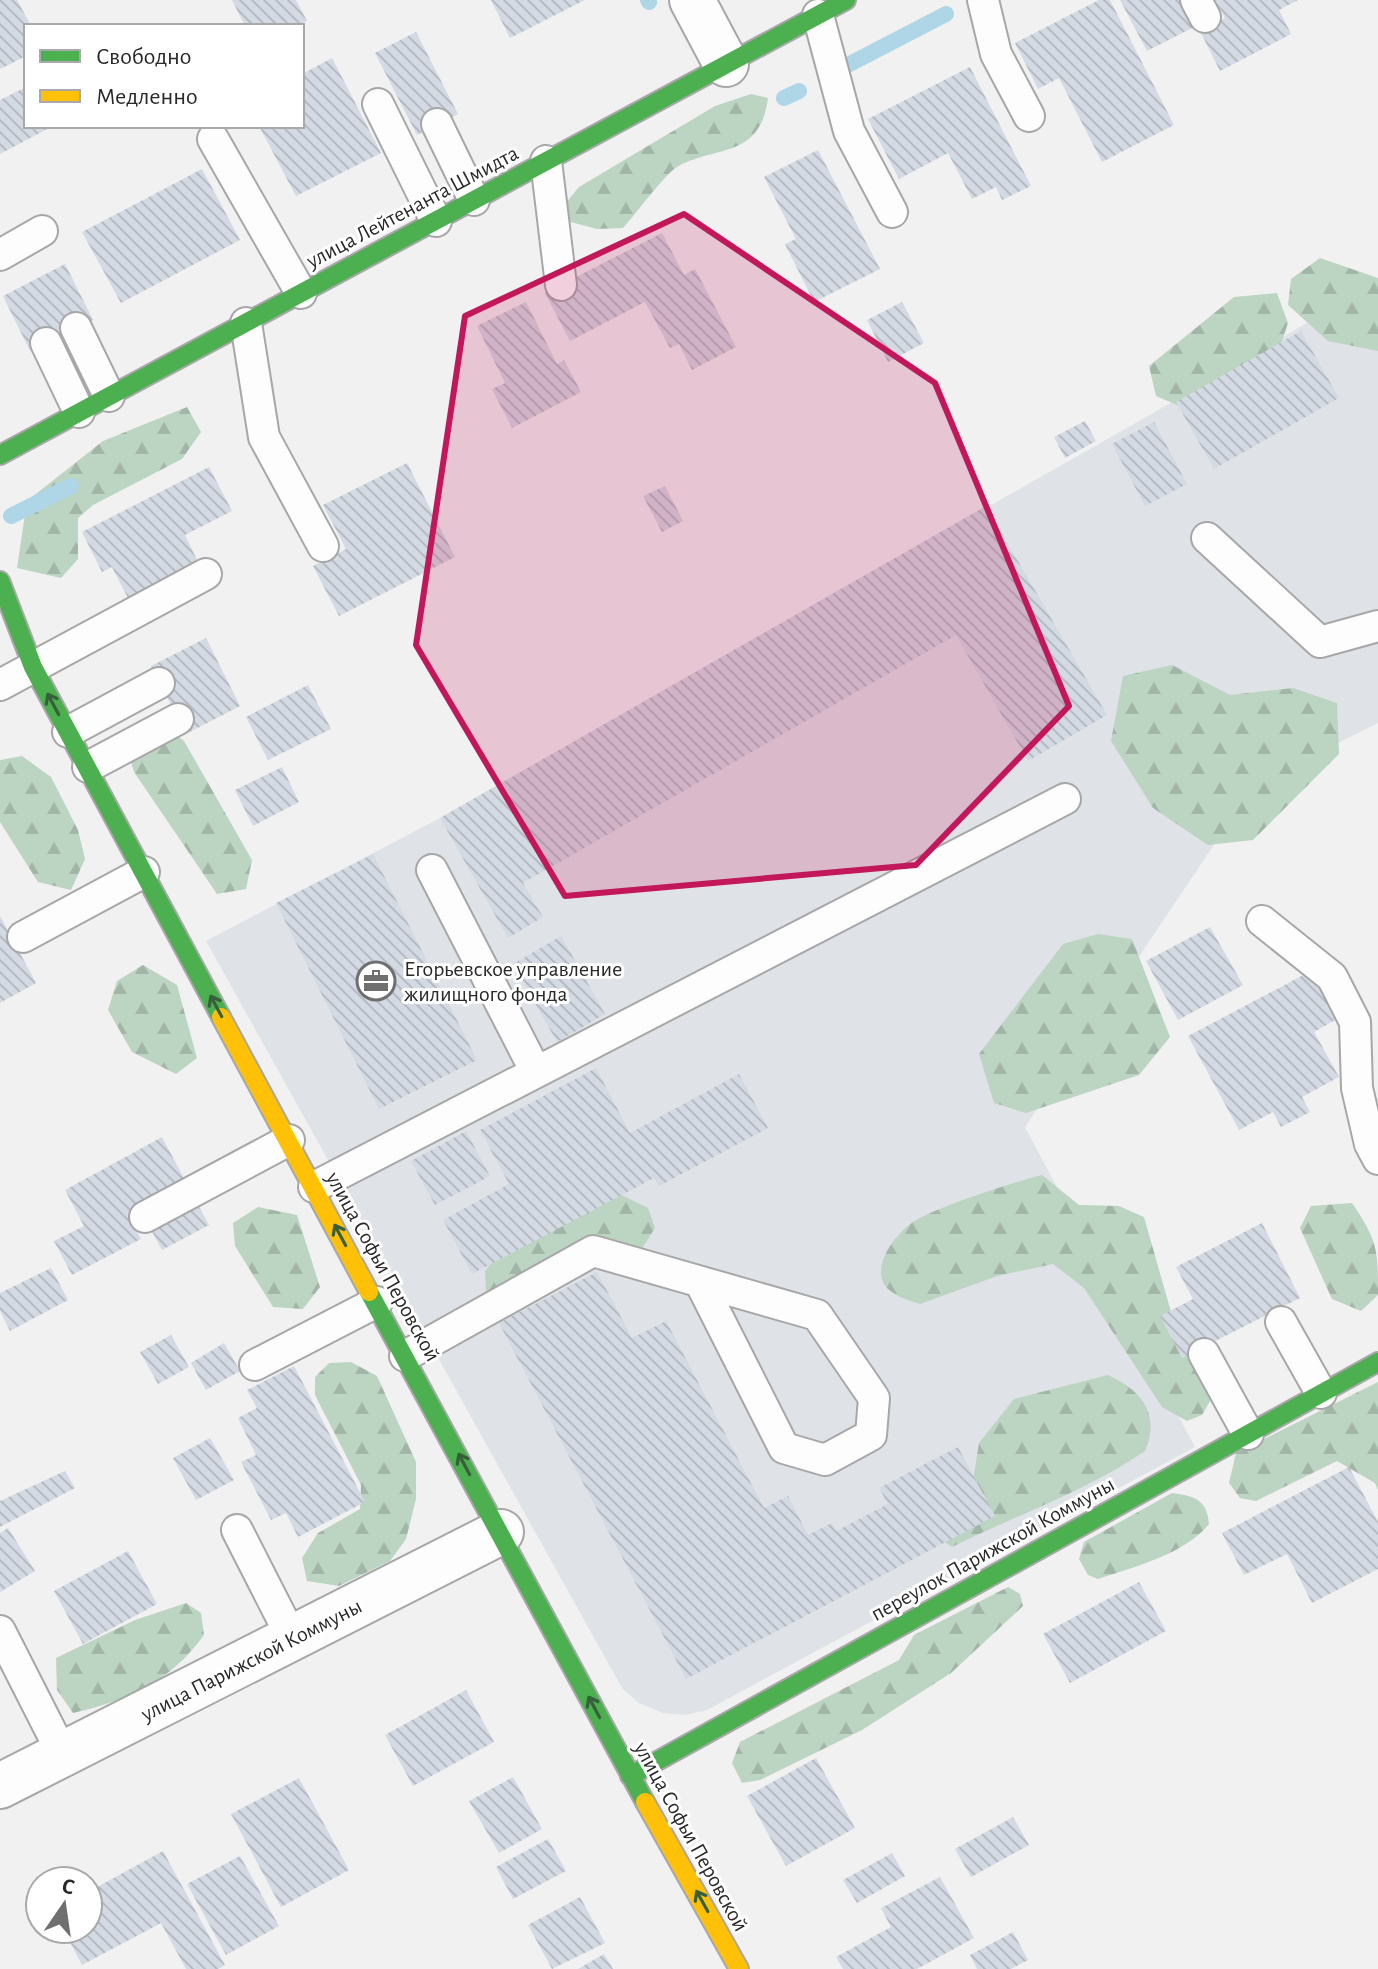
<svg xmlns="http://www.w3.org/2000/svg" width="1378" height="1969" font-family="'Alegreya Sans',sans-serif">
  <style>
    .built { fill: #dfe2e7 }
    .forest { fill: url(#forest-firs) }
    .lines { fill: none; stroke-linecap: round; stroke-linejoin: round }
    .stream { stroke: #aed6e6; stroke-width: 16 }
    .building { fill: url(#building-back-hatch) }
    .lane-casing { stroke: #a7a7a8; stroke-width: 34 }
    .street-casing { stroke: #a7a7a8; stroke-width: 48 }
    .fast-casing { stroke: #a7a7a8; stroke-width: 22 }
    .slow-casing { stroke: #a7a7a8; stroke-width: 22 }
    .lane { stroke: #fdfdfd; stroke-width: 30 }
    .street { stroke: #fdfdfd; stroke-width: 44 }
    .fast { stroke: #4caf50; stroke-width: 18 }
    .slow { stroke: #ffc107; stroke-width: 18 }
    .oneway { stroke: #375f39 }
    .marked { fill: #c2185b; fill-opacity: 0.2; stroke: #c2185b; stroke-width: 6; stroke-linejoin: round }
    .labels { text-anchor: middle; stroke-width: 6; stroke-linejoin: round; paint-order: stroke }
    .street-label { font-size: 22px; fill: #29292a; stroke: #fff }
    .poi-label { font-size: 22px; fill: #29292a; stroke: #fff; text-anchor: start }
  </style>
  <defs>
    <pattern id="forest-firs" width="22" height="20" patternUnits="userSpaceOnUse" patternTransform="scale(2)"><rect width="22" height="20" fill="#bcd4c2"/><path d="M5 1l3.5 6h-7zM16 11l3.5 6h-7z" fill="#a2b6a7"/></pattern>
    <pattern id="building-back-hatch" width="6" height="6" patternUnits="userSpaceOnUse" patternTransform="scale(2)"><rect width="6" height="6" fill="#d4dae3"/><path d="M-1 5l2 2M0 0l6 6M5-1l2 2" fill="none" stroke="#b6bbc3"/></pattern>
  </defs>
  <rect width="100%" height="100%" fill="#f1f1f2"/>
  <path class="built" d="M1378 281V723L1254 785 1025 1127 1195 1447 707 1710 686 1715 663 1713 639 1703 622 1688 206 941 440 818 1155 412Z"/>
  <path class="forest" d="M751 94 768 98C760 160 715 145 677 167 665 174 635 215 623 228L597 229 559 219 565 204 579 187 715 106Z
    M1320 258 1378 278V351L1328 341 1288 305 1291 279Z
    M1277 293 1288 323 1280 347 1184 408 1156 396 1149 366 1234 297Z
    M187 407 201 432 182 459 93 505 78 518V559L61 578 17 568 27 501 103 441Z
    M1172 665 1230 695 1293 688 1337 703 1339 754 1253 840 1208 845 1153 808 1111 741 1123 676Z
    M174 733 184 741 252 860 246 889 217 894 134 772 123 735Z
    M22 756 51 777 78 830 85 859 71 890 38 882 0 822V760Z
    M1098 934 1132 939 1170 1037 1139 1075 1026 1113 994 1103 979 1054 1063 944Z
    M143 965 177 985 197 1058 176 1074 132 1052 108 1010 117 981Z
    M1042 1175 1079 1205 1119 1206 1144 1217 1177 1333 1213 1396 1202 1415 1187 1421 1162 1407 1084 1288 1053 1264 997 1276 920 1304C911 1301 900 1298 892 1292 866 1275 892 1238 909 1225 928 1209 1015 1182 1042 1175Z
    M611 1190 648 1208 655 1228 641 1250 513 1289 486 1291 485 1271 508 1242Z
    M1352 1203C1378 1241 1378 1250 1378 1295L1361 1311 1332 1299 1300 1228 1311 1206Z
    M258 1207 297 1215 320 1287 303 1309 273 1307 235 1246 233 1223Z
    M351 1362 377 1376 416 1462V1499L406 1539 390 1561 339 1586 307 1581 302 1558 318 1533 360 1509 361 1485 315 1395V1377L329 1363Z
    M1108 1375C1141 1390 1161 1414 1145 1451 1085 1492 1016 1515 952 1547L943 1541 967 1518 979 1443 1014 1399Z
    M1378 1382V1490L1375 1483 1337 1461 1256 1501 1240 1498 1229 1483 1236 1453Z
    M1172 1493C1194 1496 1207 1499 1209 1524 1185 1554 1134 1567 1098 1579L1088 1575 1079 1559 1084 1542Z
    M1008 1587 1020 1594 1023 1606 951 1673 862 1730 760 1780 742 1783 732 1763 740 1742 899 1660 914 1635Z
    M186 1603 201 1613 204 1635C169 1683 129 1700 73 1713L57 1690 56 1658 135 1620Z"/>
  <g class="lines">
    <path class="stream" d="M648 0 649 2
      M842 68 946 14
      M784 98 799 91
      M11 516 71 486"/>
  </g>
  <path class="building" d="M0 0H17L31 26H26V56L0 69Z
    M232 0H296L307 21 297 26H245Z
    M491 0H585L510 38Z
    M1099 0H1110L1174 125 1102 162 1059 78 1038 89 1015 43Z
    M1120 0H1180L1194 27 1147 51Z
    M1215 0H1298L1279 10 1291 34 1220 71 1200 31 1225 18Z
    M416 32 458 114 417 135 375 53Z
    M332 58 381 153 296 196 259 126H302V74Z
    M970 67 1031 186 1002 200 996 187 972 199 948 153 899 179 868 119Z
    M26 87V126H53L0 154V100Z
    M818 150 880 269 814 302 785 244 796 239 764 177Z
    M202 169 240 240 121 303 82 232Z
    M662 233 684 275 695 269 736 347 692 370 679 344 670 348 645 302 570 341 545 293Z
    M65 264 93 320 30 351 3 296Z
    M526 302 557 364 564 360 581 392 512 428 492 389 505 383 477 326Z
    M902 302 924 343 888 362 867 320Z
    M1301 331 1339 398 1214 469 1176 402Z
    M1085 421 1096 441 1065 458 1054 437Z
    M1154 422 1187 484 1145 506 1112 444Z
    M407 463 455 557 339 616 313 566 346 549 323 505Z
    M209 467 232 511 185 535 200 566 130 602 112 567 102 572 82 532Z
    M665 486 683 521 662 532 643 496Z
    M986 506 1107 715 1028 761 956 635 523 883 543 917 508 938 440 818Z
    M206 638 240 706 186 734 151 666Z
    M308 685 331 729 268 760 246 717Z
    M282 767 299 802 253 826 235 790Z
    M373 854 477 1060 379 1109 276 903Z
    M0 916 36 983 0 1003Z
    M1210 927 1243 985 1178 1020 1146 961Z
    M561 936 605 1014 557 1042 513 964Z
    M1311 971 1337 1019 1314 1032 1339 1077 1302 1097 1310 1112 1281 1127 1273 1112 1239 1130 1188 1036Z
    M596 1068 630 1133 739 1074 768 1128 659 1186 654 1178 472 1274 443 1220 509 1184 480 1130Z
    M466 1131 490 1176 435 1205 411 1161Z
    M162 1137 187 1184 128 1216 141 1239 72 1275 54 1241 84 1226 65 1190Z
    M197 1203 209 1225 162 1250 150 1228Z
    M1262 1223 1300 1298 1182 1358 1160 1316 1193 1299 1176 1267Z
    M51 1268 68 1300 10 1331 0 1311V1293Z
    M597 1272 632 1338 666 1321 764 1508 788 1496 808 1535 832 1523 836 1531 888 1504 879 1488 958 1447 995 1516 686 1679 499 1323Z
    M171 1335 189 1367 158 1384 140 1352Z
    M224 1343 240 1371 206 1390 191 1363Z
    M294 1366 365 1502 298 1537 286 1513 271 1520 241 1462 256 1455 238 1418 257 1408 247 1390Z
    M210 1438 234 1480 196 1500 173 1458Z
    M1349 1467 1378 1522V1569L1312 1603 1287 1554 1244 1575 1222 1533Z
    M65 1471 75 1488 0 1527V1501Z
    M8 1528 35 1571 0 1592V1533Z
    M128 1551 157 1604 83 1644 54 1591Z
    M1139 1582 1166 1631 1070 1683 1043 1634Z
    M466 1690 494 1742 413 1786 385 1735Z
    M816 1758 855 1828 786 1866 747 1796Z
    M513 1777 542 1829 499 1853 469 1801Z
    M299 1778 349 1870 281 1907 231 1814Z
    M1013 1817 1029 1845 971 1877 955 1849Z
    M548 1839 566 1871 513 1899 496 1867Z
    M163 1851 225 1965 218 1969H186L161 1923 82 1965 63 1929H88V1892Z
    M892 1853 905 1876 857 1903 843 1880Z
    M240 1856 279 1926 226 1955 187 1884Z
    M940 1877 974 1938 917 1969H843L836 1957 891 1927 881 1908Z
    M580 1897 605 1943 552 1969 528 1925Z
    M1013 1932 1028 1960 1011 1969H977L970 1955Z
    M604 1954 613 1969H578Z"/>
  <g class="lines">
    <g class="lane-casing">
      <path id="lane" d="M983 0 996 54 1029 116
        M1196 0 1205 17
        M818 15 849 131 892 212
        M378 104 436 221
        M437 124 474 200
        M213 139 301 293
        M546 161 561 285
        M0 255 42 231
        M246 323 264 437 323 546
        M76 328 109 396
        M46 343 79 412
        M1207 538 1320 642 1378 626
        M0 685 206 574
        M68 732 159 683
        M88 767 178 719
        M432 870 536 1072
        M1262 921 1332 977 1355 1022 1357 1088 1370 1144 1378 1159
        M23 937 144 872
        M314 1187 1065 799
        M145 1217 289 1140
        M1281 1322 1321 1393
        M1204 1354 1248 1434
        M405 1356 593 1251 817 1315 874 1398 871 1435 825 1460 784 1448 701 1284
        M255 1365 377 1302
        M237 1530 292 1638
        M0 1631 62 1753"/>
    </g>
    <g class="street-casing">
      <path id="street" d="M692 0 726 64
        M0 1786 501 1532"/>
    </g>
    <g class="fast-casing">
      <path id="fast" d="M0 455 846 0
        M0 581 33 667 221 1017
        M369 1292 645 1802
        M630 1776 1378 1362"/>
    </g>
    <g class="slow-casing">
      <path id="slow" d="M221 1017 369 1292
        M645 1802 739 1969"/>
    </g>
    <use href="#lane" class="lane"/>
    <use href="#street" class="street"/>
    <use href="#fast" class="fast"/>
    <use href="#slow" class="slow"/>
  </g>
  <defs><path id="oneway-shaft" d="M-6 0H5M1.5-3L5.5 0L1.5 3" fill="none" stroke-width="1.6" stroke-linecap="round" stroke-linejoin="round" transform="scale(2)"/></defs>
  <g class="oneway">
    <use href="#oneway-shaft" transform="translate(53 704) rotate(-118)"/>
    <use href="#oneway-shaft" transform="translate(216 1006) rotate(-118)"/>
    <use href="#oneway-shaft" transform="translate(340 1235) rotate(-118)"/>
    <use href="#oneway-shaft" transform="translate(464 1464) rotate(-118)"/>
    <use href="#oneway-shaft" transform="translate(594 1707) rotate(-118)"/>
    <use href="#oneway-shaft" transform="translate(702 1901) rotate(-119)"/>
  </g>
  <path class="marked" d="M684 214 935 383 1069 706 916 865 565 896 416 645 465 316Z"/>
  <defs>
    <g id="office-ring" transform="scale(2)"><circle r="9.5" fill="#fff" stroke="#6f6f70" stroke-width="1.5"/><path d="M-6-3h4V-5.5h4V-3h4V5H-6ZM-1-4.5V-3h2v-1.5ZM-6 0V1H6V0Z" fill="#6f6f70"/></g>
  </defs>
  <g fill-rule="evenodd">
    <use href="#office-ring" x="376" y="981"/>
  </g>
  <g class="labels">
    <g class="street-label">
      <text transform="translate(412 206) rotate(-28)" y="8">улица Лейтенанта Шмидта</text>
      <text transform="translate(384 1266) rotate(61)" y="8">улица Софьи Перовской</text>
      <text transform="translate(992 1548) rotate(-29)" y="8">переулок Парижской Коммуны</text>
      <text transform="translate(251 1659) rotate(-27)" y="8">улица Парижской Коммуны</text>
      <text transform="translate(692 1836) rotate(61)" y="8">улица Софьи Перовской</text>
    </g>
    <g class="poi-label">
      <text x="404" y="976">Егорьевское управление<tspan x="404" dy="25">жилищного фонда</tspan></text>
    </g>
  </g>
  <rect x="24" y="24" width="280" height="104" fill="#ffffff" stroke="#a9a9aa" stroke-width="2"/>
  <rect x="40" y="50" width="40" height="12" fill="#4caf50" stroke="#a9a9aa" stroke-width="2"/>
  <text x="96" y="64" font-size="24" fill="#29292a">Свободно</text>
  <rect x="40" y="90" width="40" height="12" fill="#ffc107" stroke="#a9a9aa" stroke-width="2"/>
  <text x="96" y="104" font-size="24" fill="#29292a">Медленно</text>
  <g transform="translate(64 1905) rotate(13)"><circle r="38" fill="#ffffff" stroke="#a9a9aa" stroke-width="2"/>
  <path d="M0-6L14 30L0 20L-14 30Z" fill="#6f6f70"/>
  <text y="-12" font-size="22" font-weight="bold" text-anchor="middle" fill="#29292a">С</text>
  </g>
</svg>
